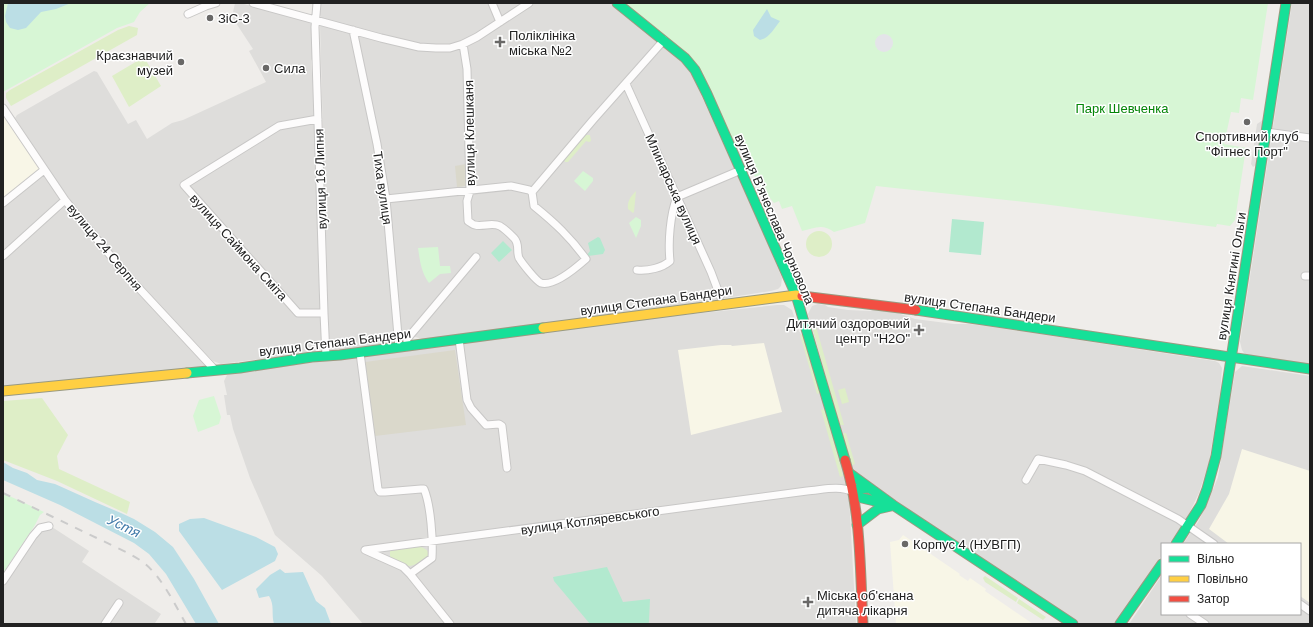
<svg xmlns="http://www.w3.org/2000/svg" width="1313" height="627" font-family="Arial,sans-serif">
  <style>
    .residential { fill: #dedddb }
    .education { fill: #f8f6e7 }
    .construction { fill: #dad8cb }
    .grass { fill: #deeec7 }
    .park { fill: #d7f6d5 }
    .pitch { fill: #b2e9cf }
    .plaza { fill: #e4e4e9 }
    .water { fill: #bbdee5 }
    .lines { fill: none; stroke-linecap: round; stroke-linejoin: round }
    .street-casing { stroke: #c8c7c6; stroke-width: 9 }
    .fast-casing { stroke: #9a9a80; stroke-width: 11 }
    .slow-casing { stroke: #9a9a80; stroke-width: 11 }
    .jam-casing { stroke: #9a9a80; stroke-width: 11 }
    .street { stroke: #fdfcfc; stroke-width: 7 }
    .fast { stroke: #16e098; stroke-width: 9 }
    .slow { stroke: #ffcf43; stroke-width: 9 }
    .jam { stroke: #f24e42; stroke-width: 9 }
    .rail { stroke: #cbcbcb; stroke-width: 2; stroke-dasharray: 8 8; stroke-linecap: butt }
    .poi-dot { fill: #696867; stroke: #fff; stroke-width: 1.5 }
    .labels { text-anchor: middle; stroke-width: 3; stroke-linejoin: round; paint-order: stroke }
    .poi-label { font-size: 13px; fill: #212121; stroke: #fff; text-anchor: start }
    .park-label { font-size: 13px; fill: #048507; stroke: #fff }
    .street-label { font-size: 13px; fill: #212121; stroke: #fff }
    .water-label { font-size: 14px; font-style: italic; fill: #407aa9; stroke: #fff }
  </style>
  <rect width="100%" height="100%" fill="#efedea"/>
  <path class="residential" d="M235 3H240L308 20 312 25 313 57 311 61 312 75 314 76 313 92 315 93 323 336 321 348 315 352 221 364 213 361 128 273 67 198 15 118 17 115 94 71 97 72 128 124 136 120 147 139 172 123 183 120 266 82 249 51 253 49 232 17Z
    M321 3H525L472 36 455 43 447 45H424L397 40 322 18 320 15Z
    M535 3H611L623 15 653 37 656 42 675 56 687 68 693 77 762 230 782 278 781 286 778 289 771 291 726 298 702 303 439 337 423 339 407 335 393 344 331 351 329 346 320 26 323 24 361 37 456 49 471 44Z
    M1292 3H1310V365L1247 355 1244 353 1242 350 1240 342Z
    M1263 120 1256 165 1253 167 1251 164 1257 124Z
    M44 170 65 200 215 370 3 391V203Z
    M818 304 825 305 828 307 848 310 870 311 873 310 895 312 915 319 954 324H970L999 328 1215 361 1219 363 1222 368 1220 393 1209 462 1199 493 1187 518 1169 544H1162V555L1115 624H1077L888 497 854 472 808 314 812 306Z
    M777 305H784L792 310 799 331 805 341 844 473 849 496 856 624H363L322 576 275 535 250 478 233 429 230 415H227L224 395H227L224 381 227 375 231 373 664 317Z
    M1242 366 1310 376V624H1129L1162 575V614H1300V544H1183L1198 522 1208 502 1218 477 1235 372Z
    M52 527 89 551 82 562 161 614 155 623V624H3V581L33 536Z"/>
  <path class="education" d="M8 115 44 170 3 202V117Z
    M764 343 782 412 691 435 678 350 721 345H731L732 346Z
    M1242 449 1310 471V603L1300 596V544H1229L1209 529 1229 494Z
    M903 535 960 574 959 575 968 581 970 578 986 589 985 591 1033 624H896L890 542 899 540Z"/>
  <path class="construction" d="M466 164 467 184 465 186 457 187 455 166Z
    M455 350 466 425 375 436 365 362Z"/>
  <path class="grass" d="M129 26 138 28 137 35 11 106 6 98V93L10 90 118 30Z
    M144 57 161 86 129 107 112 76Z
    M585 135H590L591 141 589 142 586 141 568 162H565L564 160Z
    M636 191 634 212 633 213 628 209C627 201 631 196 636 191Z
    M806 244a13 13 0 1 1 26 0a13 13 0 1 1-26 0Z
    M815 323 844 425H840L812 326Z
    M803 334 820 393 817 394 800 335Z
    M845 388 849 402 842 404 838 390Z
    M42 398 68 435 57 456 59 469 130 502 127 514 57 481 3 460V401Z
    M825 409 843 476 840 477 821 410Z
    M844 433H846L855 464 852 465 843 435Z
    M419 546C425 549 429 549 428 556 411 569 408 569 390 557V551Z
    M985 576 1018 598 1016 602 985 582 983 578Z
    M1019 599 1046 617 1043 620 1017 603Z"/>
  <path class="park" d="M3 3H150L140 12 134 22 117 28 3 92Z
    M617 3H1268L1253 100 1241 98 1239 113 1231 112 1224 144 1246 148 1235 220 1230 226 1217 224 1216 227 1043 204 876 186 865 223 834 232C823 223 814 228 802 231L792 206 782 209 779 201 774 203 758 183 741 147H731L698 72Z
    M583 171 593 178V181L585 191 574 181Z
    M636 217 641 220V226L636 238 629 223Z
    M438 247 440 266H450L451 273 440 274 429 283C421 272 420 261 418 248Z
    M214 396 221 417 219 424 198 432 193 416 199 400Z
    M3 493 44 512 40 515 35 525 3 573Z"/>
  <path class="pitch" d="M952 219 984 222 981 255 949 252Z
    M598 237 600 238 605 250 603 254 588 256 587 255 590 251 588 243Z
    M503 241 512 250 499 262 491 253Z
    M607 567 623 602 650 599 649 622 648 624H590L554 581 553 577Z"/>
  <path class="plaza" d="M875 43a9 9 0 1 1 18 0a9 9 0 1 1-18 0Z"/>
  <path class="water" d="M8 3H71L56 9 41 12 26 28 18 30 10 28 6 22 5 16Z
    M767 9 771 17 780 21C774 29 769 38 760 40L754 36 753 30Z
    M3 462 13 468 27 473 37 480 55 484 95 502 121 513 134 519 155 532 173 547 194 579 219 624H196L166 574 149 554 134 543 60 505 3 480Z
    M204 518 256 537 275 547 278 554 275 561 222 590 179 531V524L190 519Z
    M280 569 285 573 303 572 316 601 325 608 331 624H274C271 613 275 606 269 596L259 598 256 589 270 575Z"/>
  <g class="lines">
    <g class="street-casing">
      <path id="street" d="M253 3 381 38 419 47 436 48H450L463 44 477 37 529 3
        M317 3 315 27 324 313 326 356
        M492 3 500 22
        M188 14 206 6 216 3
        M353 30 377 144 386 199 399 347
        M463 44 467 69 470 191 467 201 468 221C470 222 473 225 475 225 483 227 492 222 500 226 505 229 510 234 514 238 520 244 516 251 519 258 522 263 536 281 541 283 554 287 577 267 586 259 570 237 555 223 534 206L532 192
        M626 84 711 272 720 296
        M3 108 65 200 123 271 215 370
        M318 119 279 126 184 185 298 313H324
        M1266 132 1310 138
        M532 192 593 120 664 40
        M386 199 511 186 529 190 532 192
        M3 203 44 170
        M3 256 65 200
        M637 270C648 271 662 268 670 261 668 242 670 215 677 197L741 170
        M1305 276H1310
        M459 339 467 400 471 408 486 425 499 424 502 426 507 468
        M407 346V339L476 257
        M360 353 378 489 380 492H385L421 489H424C431 506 433 540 432 558L410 574 450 624
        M1026 480 1038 459 1066 465 1085 471 1178 519 1214 544
        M410 574 403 567 365 550 807 491C822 490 839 485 853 492
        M3 581 33 536 40 528 49 526
        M1300 604 1310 611
        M1190 614 1205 624
        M105 624 119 603"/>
    </g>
    <g class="fast-casing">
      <path id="fast" d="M617 3 685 58 695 70 707 94 796 295 845 460
        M916 310 1310 369
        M187 373 240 368 312 357 340 355 543 328
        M849 473 893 505 1073 624
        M869 488 858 489 853 492 862 498 887 504
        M857 525 878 509 891 506
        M1176 544 1201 505 1207 489 1216 456 1286 3
        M1120 624 1162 564"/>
    </g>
    <g class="slow-casing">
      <path id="slow" d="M543 328 796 295 802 296
        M3 391 187 373"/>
    </g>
    <g class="jam-casing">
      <path id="jam" d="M802 296 916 310
        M845 460C861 512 860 569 863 624"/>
    </g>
    <use href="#street" class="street"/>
    <use href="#fast" class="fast"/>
    <use href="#slow" class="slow"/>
    <use href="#jam" class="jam"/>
    <path class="rail" d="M3 493 128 553C133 556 139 559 144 563 162 577 175 605 186 624"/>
  </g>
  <g class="poi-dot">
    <circle cx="210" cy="18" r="4"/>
    <path d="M498 36h4v4h4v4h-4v4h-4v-4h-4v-4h4z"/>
    <circle cx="181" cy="62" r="4"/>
    <circle cx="266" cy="68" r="4"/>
    <circle cx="1247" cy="122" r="4"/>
    <path d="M917 324h4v4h4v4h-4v4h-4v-4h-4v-4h4z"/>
    <circle cx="905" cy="544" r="4"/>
    <path d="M806 596h4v4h4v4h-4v4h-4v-4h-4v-4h4z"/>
  </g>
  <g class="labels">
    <g class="poi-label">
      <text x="218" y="23">ЗіС-3</text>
      <text x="509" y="40">Поліклініка<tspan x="509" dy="15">міська №2</tspan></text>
      <text x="173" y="60" text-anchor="end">Краєзнавчий<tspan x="173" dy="15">музей</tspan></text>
      <text x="274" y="73">Сила</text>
      <text x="1247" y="141" text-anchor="middle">Спортивний клуб<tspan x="1247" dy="15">"Фітнес Порт"</tspan></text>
      <text x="910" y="328" text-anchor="end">Дитячий оздоровчий<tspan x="910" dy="15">центр "H2O"</tspan></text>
      <text x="913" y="549">Корпус 4 (НУВГП)</text>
      <text x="817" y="600">Міська об'єнана<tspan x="817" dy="15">дитяча лікарня</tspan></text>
    </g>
    <g class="park-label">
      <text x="1122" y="113">Парк Шевченка</text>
    </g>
    <g class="street-label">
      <text transform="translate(469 133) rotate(-91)" y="5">вулиця Клешканя</text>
      <text transform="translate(320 179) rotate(-92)" y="5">вулиця 16 Липня</text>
      <text transform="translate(383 188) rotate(82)" y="5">Тиха вулиця</text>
      <text transform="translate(674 189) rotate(66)" y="5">Млинарська вулиця</text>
      <text transform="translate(775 219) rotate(67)" y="5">вулиця Вʼячеслава Чорновола</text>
      <text transform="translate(105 247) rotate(50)" y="5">вулиця 24 Серпня</text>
      <text transform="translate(239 247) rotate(48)" y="5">вулиця Саймона Сміта</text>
      <text transform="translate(1231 276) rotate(-81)" y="5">вулиця Княгині Ольги</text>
      <text transform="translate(656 300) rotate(-8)" y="5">вулиця Степана Бандери</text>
      <text transform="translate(980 307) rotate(8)" y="5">вулиця Степана Бандери</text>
      <text transform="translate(335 342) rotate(-7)" y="5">вулиця Степана Бандери</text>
      <text transform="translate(590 520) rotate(-8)" y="5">вулиця Котляревського</text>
    </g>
    <g class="water-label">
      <text transform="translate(124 526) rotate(25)" y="5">Устя</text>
    </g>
  </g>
  <rect width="1313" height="627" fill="none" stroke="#212121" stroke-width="8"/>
  <rect x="1161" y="543" width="140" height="72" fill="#ffffff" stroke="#a6a6a6"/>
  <rect x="1169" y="556" width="20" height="6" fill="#16e098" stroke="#a6a6a6"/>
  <text x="1197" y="563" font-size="12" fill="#212121">Вільно</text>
  <rect x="1169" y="576" width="20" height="6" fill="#ffcf43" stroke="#a6a6a6"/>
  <text x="1197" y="583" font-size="12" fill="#212121">Повільно</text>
  <rect x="1169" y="596" width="20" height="6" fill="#f24e42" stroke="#a6a6a6"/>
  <text x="1197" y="603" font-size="12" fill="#212121">Затор</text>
</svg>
